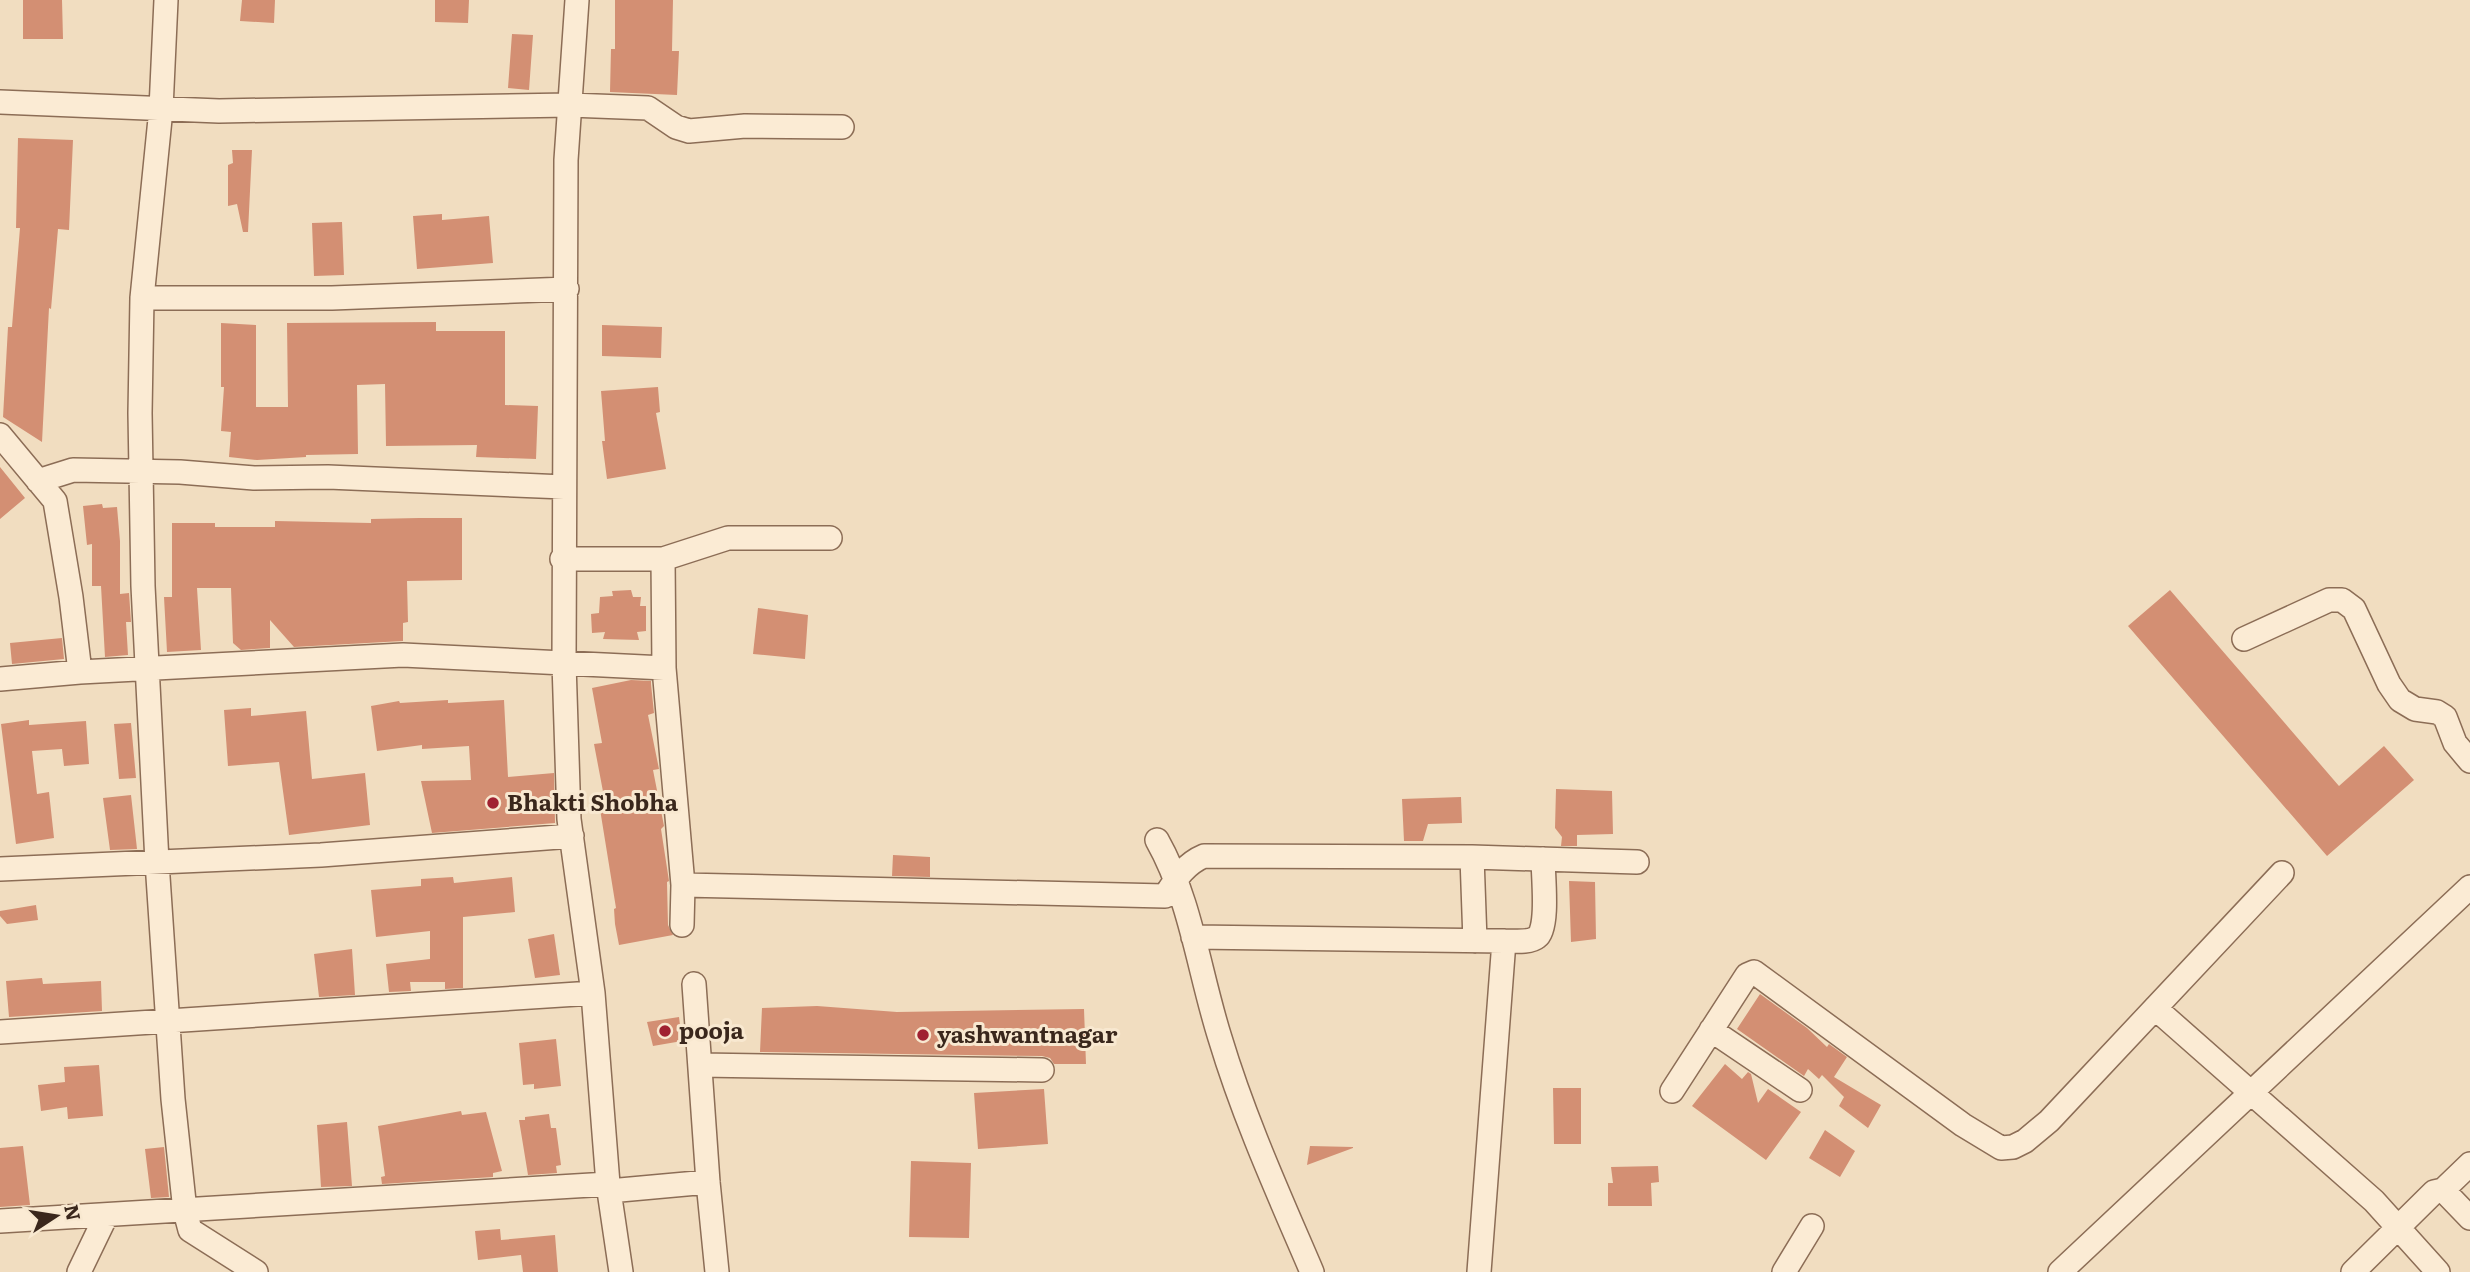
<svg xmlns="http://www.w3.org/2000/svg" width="2470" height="1272" font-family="Literata,serif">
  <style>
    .building { fill: #d38f73 }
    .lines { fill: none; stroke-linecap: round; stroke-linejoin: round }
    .minor-casing { stroke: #8c6d56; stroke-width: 26 }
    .minor { stroke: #fbebd4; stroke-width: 23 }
    .poi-dot { fill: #a02131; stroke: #f8e8d0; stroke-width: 2.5 }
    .labels { text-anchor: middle; stroke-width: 6; stroke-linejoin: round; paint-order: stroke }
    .poi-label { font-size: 23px; font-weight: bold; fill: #3a271c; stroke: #f8e8d0; text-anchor: start }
  </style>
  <rect width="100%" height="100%" fill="#f1ddc0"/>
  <path class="building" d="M23 0H62L63 39H23Z
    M242 0H275L274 23 240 21Z
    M435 0H469L468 23 435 22Z
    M615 0H673L672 51H679L677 95 610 92 611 49H615Z
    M512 34 533 35 529 90 508 88Z
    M18 138 73 140 69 230 58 229 51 309 49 308 42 442 3 417 8 327H12L20 228H16Z
    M232 150H252L248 232H243L237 204 228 206V165L233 163Z
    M442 214V220L489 216 493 263 417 269 413 216Z
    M342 222 344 275 314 276 312 223Z
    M436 322V331H505V405L538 406 536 459 476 457 477 445 386 446 385 384 357 385 358 454 306 455V457L257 460 229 457 231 432 221 431 224 387H221V323L256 325V407H288L287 323Z
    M602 325 662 327 661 358 602 356Z
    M658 387 660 412 656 413 666 469 607 479 602 441H605L601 391Z
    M0 467 25 498 0 519Z
    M102 504 103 508 117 507 120 541V594L129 593 131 622H126L128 655 105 657 101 586H92V544L87 545 83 506Z
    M419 518H462V580L407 581 408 622 403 623V641L294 647 270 620V648L241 650 233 643 231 588H197L201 650 167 652 164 597H172V523H215V527H275V521L371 523V519Z
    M631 590 633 597H641L640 606H646V631L637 632 639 640 603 639 605 632 592 633 591 614 599 613 600 597 613 596 612 591Z
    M2170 590 2339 786 2384 746 2414 780 2327 856 2128 626Z
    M758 608 808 615 805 659 753 654Z
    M62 638 64 659 12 664 10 643Z
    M631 680 651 681V684L654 713 648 715 659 769 653 770 664 826 661 829 669 881 667 882 668 925 673 935 619 945 615 924 614 909 616 908 599 803 605 802 594 744 602 743 592 688Z
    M448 700V703L504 700 508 777 554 773 555 823 432 833 421 781 471 780 469 746 422 749V745L377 751 371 706 399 701 400 703Z
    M251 708V716L306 711 312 779 365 773 370 825 289 835 279 762 228 766 224 710Z
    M29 720V725L86 721 89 764 64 766 62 749 32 751 37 794 49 792 54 838 16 844 1 724Z
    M131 723 136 778 119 779 114 724Z
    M1556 789 1612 791 1613 834 1577 835V846H1561L1562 837 1555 828Z
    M131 795 137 849 110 850 103 798Z
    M1461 797 1462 823 1428 824 1423 841H1404L1402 799Z
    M893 855 930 857V877L892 876Z
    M453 877 454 883 512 877 515 912 463 917V988L445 989V982H410L411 991 389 992 386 964 430 959V931L376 937 371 890 421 886V879Z
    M1569 881 1595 882 1596 939 1571 942Z
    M36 905 38 920 7 924 0 916V911Z
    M554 934 560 975 535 978 528 939Z
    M352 949 355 995 319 997 314 954Z
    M42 978 43 984 101 981 102 1011 9 1017 6 981Z
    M1760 994 1807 1028 1827 1047 1829 1044 1847 1057 1834 1077 1881 1105 1868 1128 1839 1106 1844 1097 1822 1075 1819 1079 1808 1069 1804 1076 1737 1029Z
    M817 1006 897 1012 1084 1009 1086 1064H1054L1050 1058 1042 1056 760 1052 762 1008Z
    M679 1017 682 1041 653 1046 647 1022Z
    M556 1039 561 1086 534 1089V1084L523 1085 519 1043Z
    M1725 1064 1742 1079 1748 1072 1751 1074 1758 1103 1768 1089 1801 1112 1766 1160 1692 1106Z
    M99 1065 103 1116 68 1119 67 1107 41 1111 38 1085 65 1082 64 1067Z
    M1553 1088H1581V1144H1554Z
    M1044 1089 1048 1144 978 1149 974 1093Z
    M461 1111 462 1115 486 1112 502 1171 493 1173V1177L382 1184 381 1177 385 1176 378 1126Z
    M549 1114 551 1128H556L561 1165 556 1166 557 1173 528 1175 519 1120H525V1117Z
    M347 1122 352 1186 321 1187 317 1125Z
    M1825 1130 1855 1151 1840 1177 1809 1158Z
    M23 1146 30 1205 0 1207V1148Z
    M1310 1146 1353 1147V1148L1307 1165Z
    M164 1147 169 1197 151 1198 145 1149Z
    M911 1161 971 1163 969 1238 909 1237Z
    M1658 1166 1659 1182 1651 1183 1652 1206H1608V1183H1613L1611 1167Z
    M500 1229 501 1240 555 1235 558 1272H523L521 1255 478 1260 475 1231Z"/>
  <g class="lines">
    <g class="minor-casing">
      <path id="minor" d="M166 0 161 109 142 298 140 413 143 586 157 862 173 1099 185 1211 190 1230 256 1272
        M0 102 219 111 570 105 648 108 676 127 689 131 745 126 842 127
        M142 298H332L567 289
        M0 435 55 501 71 597 80 672
        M38 481 73 470 180 472 254 478 328 477 564 487
        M562 559H663L728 538H830
        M663 559 664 668 683 885 682 925
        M2244 639 2329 600H2342L2354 609 2389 684 2400 700 2415 709 2437 712 2445 717 2455 743 2470 761
        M0 679 80 672 403 655 664 668
        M1157 840C1191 900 1199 972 1220 1038 1244 1118 1279 1195 1312 1272
        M1472 857 1475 941
        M0 869 321 855 572 836
        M683 885 1165 896C1176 879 1185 864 1204 856L1472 857 1637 862
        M1193 937 1504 941C1513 941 1530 943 1537 937 1549 929 1543 874 1543 859
        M694 984 708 1182 717 1272
        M2155 1008 2374 1201 2438 1272
        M1711 1030 1800 1090
        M0 1032 593 993
        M700 1065 1042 1070
        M1672 1091 1747 975 1754 972 1963 1125 2001 1148 2013 1147 2025 1141 2049 1121 2282 873
        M608 1184 621 1272
        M2443 1190 2470 1164
        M609 1191 708 1182
        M0 1221 608 1184 593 993 569 819 564 663 566 160 577 0
        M79 1272 106 1216
        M1479 1272 1504 941
        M1784 1272 1812 1226
        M2060 1272 2470 887
        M2353 1272 2434 1192 2443 1190 2470 1218"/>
    </g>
    <use href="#minor" class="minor"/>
  </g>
  <g class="poi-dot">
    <circle cx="493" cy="803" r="7"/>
    <circle cx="665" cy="1031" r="7"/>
    <circle cx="923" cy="1035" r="7"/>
  </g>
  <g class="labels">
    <g class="poi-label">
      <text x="507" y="811">Bhakti Shobha</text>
      <text x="679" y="1039">pooja</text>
      <text x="937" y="1043">yashwantnagar</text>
    </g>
  </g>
  <g transform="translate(56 1216) rotate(78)" stroke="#f8e8d0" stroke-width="5" paint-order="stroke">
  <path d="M0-5L12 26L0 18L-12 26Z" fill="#3a271c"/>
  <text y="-10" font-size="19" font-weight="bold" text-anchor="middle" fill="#3a271c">N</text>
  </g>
</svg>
